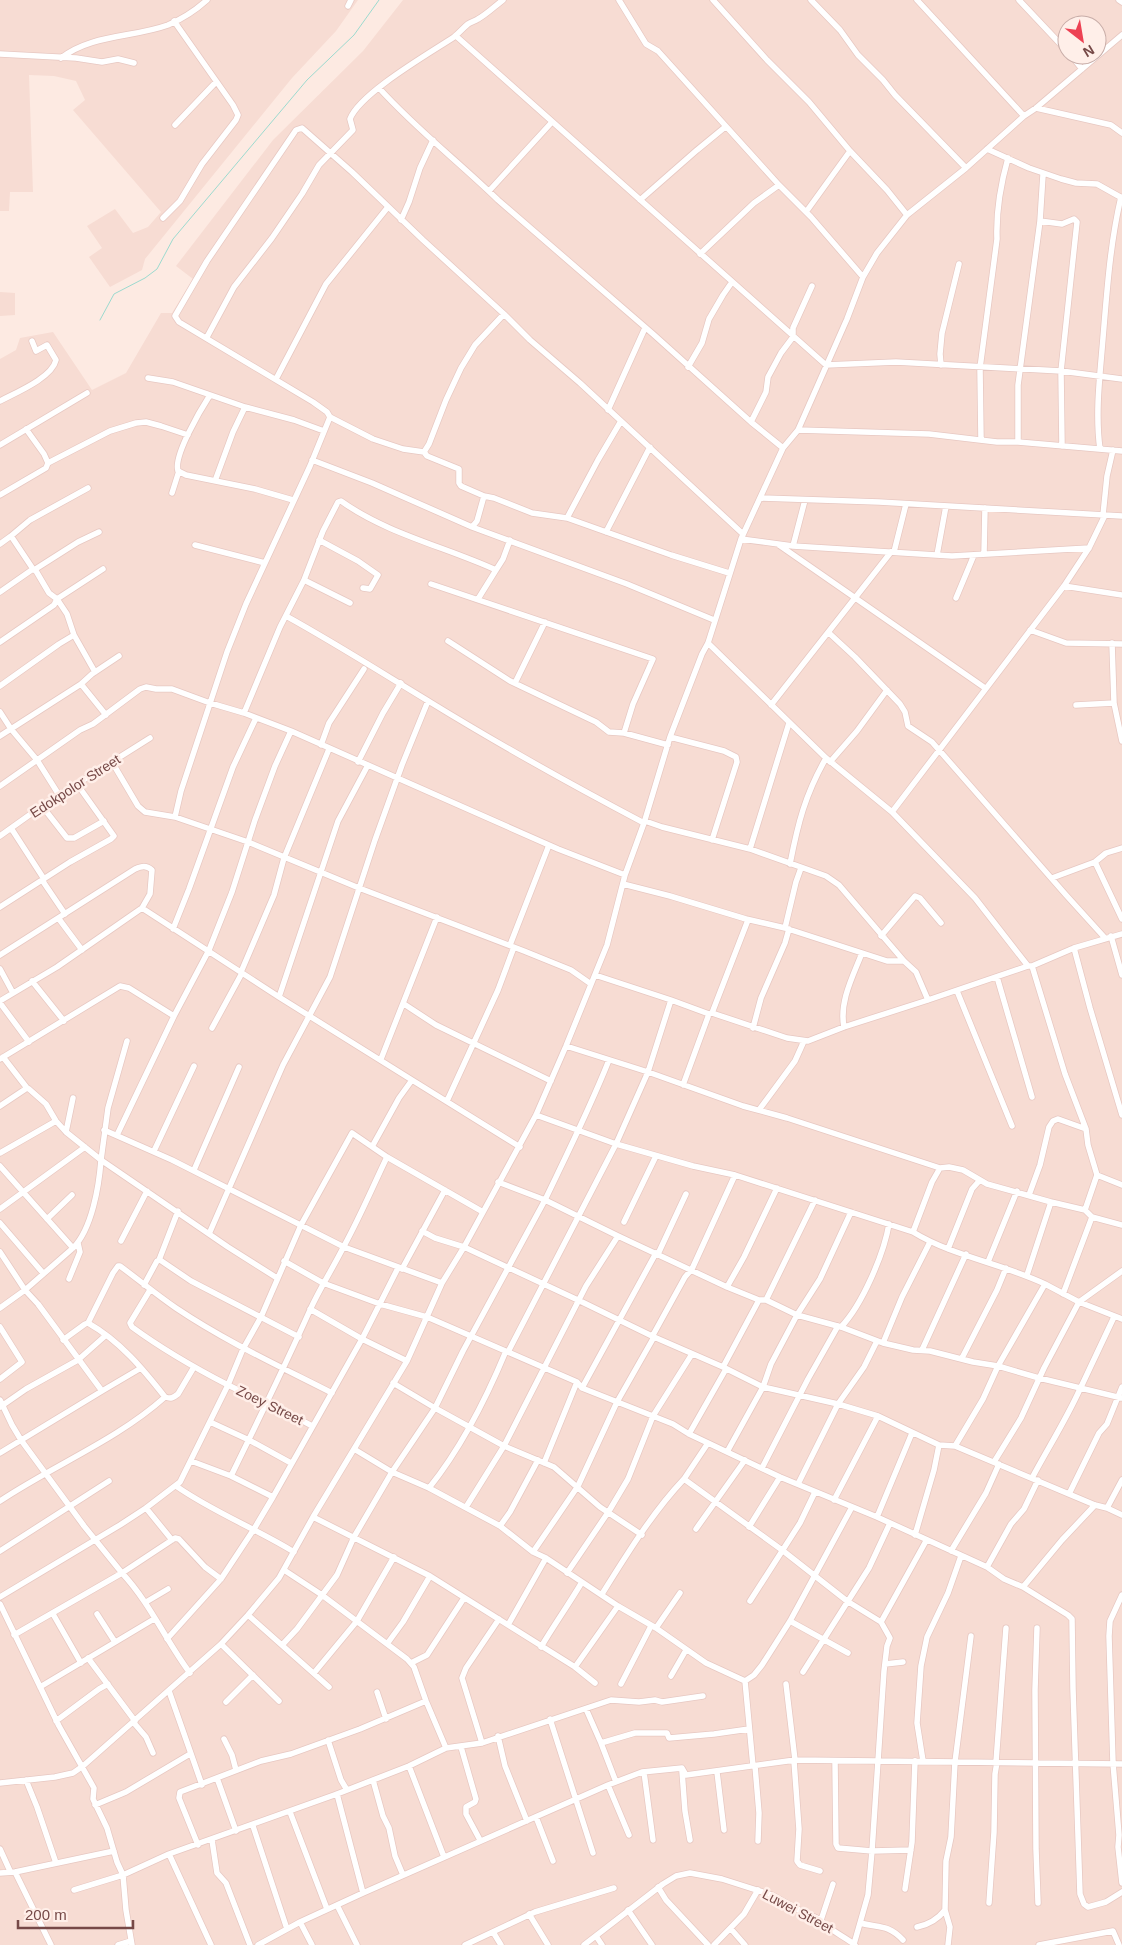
<svg xmlns="http://www.w3.org/2000/svg" width="1122" height="1945" font-family="Helvetica,sans-serif">
  <style>
    .residential { fill: #f7dcd3; fill-rule: evenodd }
    .lines { fill: none; stroke-linecap: round; stroke-linejoin: round }
    .stream { stroke: #9cdacf; stroke-width: 1 }
    .minor-casing { stroke: #e7c8c2; stroke-width: 7 }
    .minor { stroke: #fff; stroke-width: 5.5 }
    .labels { text-anchor: middle; stroke-width: 5; stroke-linejoin: round; paint-order: stroke }
    .street-label { font-size: 14px; fill: #764947; stroke: #ffefe9 }
  </style>
  <rect width="100%" height="100%" fill="#fdeae2"/>
  <path class="residential" d="M0 0H358L336 31 292 78 145 259 142 270 110 287 89 257 102 248 87 226 115 209 133 233 148 227 161 212 73 110 85 100 76 81 54 76 29 75 33 192H10L9 211H0Z
    M403 0H1122V1945H0V359L16 350 20 338 53 332 92 390 126 373 161 313H172L193 279 176 266 273 140 363 51ZM1067 25H1097V55H1067Z
    M0 292 15 293V315L0 316Z"/>
  <g class="lines">
    <path class="stream" d="M100 320 114 294 145 278 157 269 173 239 307 80 354 35 379 0"/>
    <g class="minor-casing">
      <path id="minor" d="M619 0 646 44 658 51 779 185 811 217 863 277
        M713 0 767 60 809 102 850 151 887 190 907 215
        M811 0 840 30 858 55 883 80 895 95 966 168
        M917 0 1024 116
        M1019 0 1067 51
        M1119 0 1122 2
        M348 6 351 0
        M456 36 826 365 896 362 1061 371 1122 379
        M0 54 76 58 102 62 118 59 134 63
        M1071 55 1082 69
        M61 58C92 34 132 38 168 25 182 19 196 10 207 0
        M379 88C416 129 459 162 498 200L653 334 751 422 783 448
        M1036 108 1111 125 1122 133
        M175 125 216 82
        M987 149 1029 168 1061 179 1076 183 1097 184 1122 198
        M1046 174 1043 175 1040 221 1062 224 1074 219 1077 222 1061 371 1062 446
        M489 191 552 122
        M640 200 697 150 725 127
        M806 212 850 151
        M163 218 180 201 202 164 236 120 238 115 233 105 174 21
        M401 220 409 202 420 168 433 140
        M700 254 754 203 779 185
        M504 314 530 340 580 383 743 534
        M207 337 234 287 272 238 302 194 319 165 353 130 350 119C360 93 430 53 454 37 459 33 463 28 468 24 471 22 475 21 478 19 487 14 495 6 503 0
        M941 365 940 354 942 333 959 264
        M688 367 702 343 709 319 723 295 732 282
        M148 378 173 382 245 407 294 420 324 431
        M276 379 326 284 388 207
        M210 395C201 409 173 456 178 471L186 475 255 489 293 500
        M0 401C15 393 52 378 56 360L47 345 36 351 32 341
        M608 410 645 328
        M621 421 598 460 567 518 671 555 729 573
        M751 422 766 392 768 377 781 353 793 337V328L812 286
        M26 429 44 454 48 463
        M798 430 929 434 997 442H1018L1122 451
        M981 440 980 368 997 239C996 213 1001 183 1008 158
        M1018 442V385L1040 221
        M0 445 87 393
        M1100 449C1095 413 1100 375 1103 338 1107 291 1110 244 1121 197
        M424 452 427 456 459 469V483L461 486 484 496 494 498 532 513 567 518
        M312 460 372 483 472 527 627 584 714 620
        M215 481 233 432 245 407
        M172 493 179 471
        M0 495 46 468 48 463 110 431 136 423 146 422 161 426 188 435
        M760 498 879 502 1122 516
        M1103 515 1107 476 1113 450
        M472 527 477 521 484 496
        M606 532 650 447
        M11 536 30 520 88 488
        M741 539 793 546 952 556 1089 548
        M319 540 358 561 378 575 370 589 363 588
        M0 544 11 536 33 569
        M195 545 265 563
        M779 545 985 688
        M793 546 805 500
        M894 552 906 504
        M984 554 985 508
        M937 555 946 506
        M34 570 78 542 99 532
        M496 570 503 559 510 540
        M304 580 350 603
        M431 584 653 659 633 704 624 733
        M1064 586 1122 595
        M0 592 33 569 36 571 49 593 57 599 103 569
        M956 598 974 555
        M286 616C335 643 382 673 430 702 500 745 572 785 644 823
        M1030 630 1066 643 1122 644
        M829 633 855 657 900 704 905 712 908 726 932 742 1066 895 1105 938
        M448 641 510 681 596 722 609 732 624 733 668 745
        M0 642 54 605 57 599 67 614 74 635
        M708 643 826 758 892 812 975 898 1028 966
        M1112 643 1114 703 1122 741
        M515 683 545 622
        M81 684 106 715
        M0 686 59 644 74 635 95 672
        M771 705 891 552
        M1076 705 1114 703
        M0 712 11 729 37 760 59 795
        M244 713 280 627 304 580 323 531 338 502 341 501C387 534 446 547 496 570L478 599
        M0 736 81 684 92 674 119 656
        M670 737 724 751 736 757 737 762 712 840
        M321 745 329 723 364 669
        M112 762 138 806 145 812 175 817 248 842 359 888 524 951 571 970 591 984
        M358 762 383 713 401 683
        M830 762 857 731 887 690
        M0 786 80 730 93 724 140 689 146 687 156 689H172L210 703 244 713 291 731 558 849 625 875
        M42 806 67 838H74L104 821
        M892 812 1064 586 1089 548 1105 515
        M175 817 181 791 227 652 246 604 310 466 330 417 327 412 313 402 179 322 175 316 207 261 296 130 302 128 352 172 423 240 504 314 475 345 461 368 446 400 429 444 424 452 403 449 373 439 330 417
        M645 821 662 827 750 849 826 876 839 885 904 961 916 972 928 1000
        M11 828 44 879
        M0 836 42 806 150 738
        M750 849 789 723
        M1095 862 1122 919
        M790 864C798 823 805 795 826 758
        M1052 878 1095 862 1106 853 1122 848
        M42 880 65 914
        M623 884 670 896 746 919 785 928 887 961H904
        M0 907 70 862 111 839 114 836 77 784
        M59 919 82 950
        M785 928 796 882 801 868
        M173 929 189 889 233 767 256 718
        M881 936 915 896 920 898 941 923
        M1111 936 1122 975
        M510 945 549 845
        M1074 948 1090 1008 1122 1115
        M0 955 135 869C142 866 146 865 152 870L150 894 142 908 279 997 412 1080 399 1098 373 1145
        M1032 966 1065 1074 1086 1129 1088 1145 1097 1175
        M0 969 13 993
        M241 972 274 895 284 858 329 749
        M595 975 671 1000 709 1014 712 1013 787 1038 808 1041 844 1027 928 1000 1028 966H1032L1074 948 1122 934
        M997 977 1032 1097
        M32 981 64 1021
        M957 991 1012 1126
        M279 997 338 821 368 765
        M0 1001 57 967 142 908
        M0 1003 29 1042
        M404 1004 436 1025 551 1081
        M712 1013 748 920
        M844 1027C839 1002 853 976 862 953
        M212 1028 242 973
        M753 1028 761 998 785 943 789 929
        M127 1041 108 1108 101 1160 228 1247 277 1278
        M566 1046 648 1072 743 1106 787 1118 940 1168
        M3 1057 27 1088
        M0 1059 120 986 129 988 174 1016 209 950 232 892 255 820 275 766 291 731
        M381 1059 437 917
        M412 1080 520 1147
        M683 1085 709 1014
        M447 1101 498 990 514 947
        M0 1106 27 1088 29 1089 46 1104 56 1121 66 1132 101 1160C99 1186 92 1229 73 1248
        M759 1110 795 1061 804 1041
        M536 1115 616 1144 693 1166 735 1175 913 1232C952 1256 1003 1264 1045 1284L998 1366 973 1362 930 1351 913 1350 883 1343 841 1327 797 1315 766 1300H759L727 1287 618 1236 545 1200C567 1154 590 1108 609 1060
        M104 1130 172 1160 344 1247 442 1283
        M66 1132 73 1098
        M117 1135 174 1016
        M154 1151 194 1066
        M0 1153 56 1121
        M0 1166 73 1248 25 1290 0 1308
        M194 1170 239 1067
        M498 1182 545 1200 463 1351 435 1408 504 1446 554 1467 600 1507 642 1535
        M1029 1195 1040 1165 1049 1127 1053 1121 1058 1119 1086 1129
        M0 1209 85 1147
        M1085 1210 1097 1175 1122 1185
        M1092 1217 1122 1225
        M47 1219 72 1195
        M624 1222 656 1156
        M0 1223 43 1273
        M422 1231 435 1238 464 1247 580 1301 654 1337 723 1367 763 1387 838 1404 878 1416 939 1445 955 1446 1095 1505 1107 1508 1122 1515
        M913 1232 932 1182 940 1168 949 1167 963 1170 987 1184 1051 1202 1085 1210 1092 1217 1063 1294
        M209 1234 283 1065 330 977 375 840 402 765 428 701
        M121 1241 147 1191
        M948 1249 972 1189 980 1180
        M0 1252 25 1290 38 1304 102 1391 0 1453
        M658 1254 686 1194
        M159 1260 178 1211
        M284 1261 323 1283 380 1304 427 1317 577 1382 582 1388 673 1424 689 1434 780 1477 877 1517 987 1567 1004 1579 1023 1587 1068 1615 1072 1619 1073 1689 1080 1894 1084 1904 1088 1907 1106 1902 1122 1892
        M988 1262 1017 1191
        M402 1269 445 1190
        M1027 1275 1051 1202
        M69 1279 80 1252 78 1243
        M1045 1284 1079 1302 1122 1319
        M144 1285 157 1261 160 1260 191 1281 299 1337
        M727 1287 744 1257 777 1188
        M150 1290 130 1323 132 1327C162 1349 195 1368 228 1385 256 1399 285 1411 312 1426
        M766 1300 815 1200
        M310 1309 362 1339 407 1361
        M88 1323 113 1273 118 1266H120C139 1280 157 1295 176 1308 225 1341 279 1366 332 1393
        M0 1327 22 1362 0 1379
        M841 1327C862 1305 884 1254 889 1224
        M653 1335 685 1277 692 1269 735 1175
        M63 1340 85 1324 88 1323C120 1341 143 1369 165 1397 171 1399 173 1398 178 1394L194 1367
        M883 1343 902 1297 930 1242
        M922 1350 966 1254
        M508 1352 616 1144 648 1072 671 1000
        M962 1358 997 1290 1006 1268
        M723 1367 759 1300
        M1081 1387 1114 1317
        M582 1388 656 1253
        M102 1391 141 1368
        M0 1400 12 1425 21 1440 84 1526 122 1573 14 1635
        M0 1407 26 1389 78 1360 105 1336
        M210 1422 249 1440 291 1463
        M689 1434 726 1369
        M708 1443 684 1479 782 1550 847 1601 881 1622
        M955 1446 983 1399 998 1366 1039 1378 1122 1398
        M354 1449 392 1472 429 1488 500 1526 533 1552 546 1558 618 1606 656 1628 706 1663 745 1681 754 1675 762 1665 790 1621 852 1507
        M727 1452 763 1387 771 1364 797 1315 820 1279 851 1212
        M191 1461 231 1476 273 1497
        M994 1462 1021 1418 1044 1368 1079 1302 1122 1271
        M544 1463 577 1382
        M762 1468 808 1379 838 1326
        M231 1476C258 1421 285 1366 310 1310 320 1288 333 1268 344 1246 360 1217 373 1186 387 1157
        M1032 1478C1048 1448 1066 1420 1080 1389
        M798 1484 838 1404 864 1367 877 1341
        M176 1486C213 1512 255 1528 294 1552
        M429 1488C462 1447 486 1399 506 1351
        M1069 1494 1099 1433 1107 1424 1122 1387
        M834 1500 878 1416
        M0 1501C54 1465 117 1440 165 1397
        M466 1507 504 1446 586 1286 618 1236
        M146 1508 172 1540
        M1107 1508 1122 1480
        M313 1517 430 1576 575 1667 618 1606
        M877 1517 912 1433
        M500 1526 510 1512 538 1460
        M749 1527 780 1477
        M696 1529 745 1460
        M915 1535 934 1470 939 1445
        M0 1551 109 1481
        M951 1551 986 1493 999 1464
        M533 1552 578 1486 617 1402 654 1337
        M987 1567 1011 1524 1024 1509 1038 1480
        M284 1570 322 1595 407 1659 414 1667 426 1701 446 1748
        M567 1573 609 1511 628 1479 653 1416 692 1354
        M1023 1587 1062 1540 1095 1505
        M602 1594C627 1554 652 1513 684 1479
        M1122 1595 1110 1621 1109 1636 1113 1763 1119 1835 1118 1847 1122 1883
        M0 1597 120 1525 146 1508 180 1482 228 1385 243 1349 261 1317 301 1225 352 1133 387 1157 483 1212
        M750 1601 800 1523 815 1492
        M146 1602 168 1589
        M0 1604 59 1726 94 1788 93 1799 107 1828 117 1862 123 1875 126 1910 132 1945
        M53 1614 81 1663
        M97 1614 115 1642
        M248 1615 329 1687
        M790 1621 848 1653
        M508 1625 546 1558
        M656 1628 680 1593
        M1037 1628 1035 1690 1036 1849 1038 1903
        M167 1639 221 1579
        M221 1644 279 1701
        M283 1644 297 1629 337 1575 354 1537 392 1472 435 1408 393 1383
        M387 1644 403 1622 430 1576
        M541 1647C554 1625 569 1604 582 1582
        M88 1658 135 1721
        M411 1663 427 1655 464 1598
        M885 1664 903 1662
        M575 1667 595 1683
        M803 1672 869 1568 890 1523
        M190 1673C166 1641 150 1603 122 1573L175 1538 179 1539 205 1567 221 1579 254 1529 273 1497 362 1339 398 1268
        M314 1673 357 1621 394 1557
        M671 1676 686 1650
        M745 1681 753 1766
        M621 1684 651 1626
        M786 1684 795 1760
        M40 1687 154 1619
        M169 1691 202 1785
        M377 1692 386 1719
        M226 1702 253 1675
        M586 1709 601 1743
        M550 1719 593 1853
        M56 1721 99 1689 108 1684
        M134 1723 146 1737 153 1753
        M498 1736 505 1766 527 1821
        M224 1739 232 1755 236 1770
        M328 1740 341 1780 347 1790
        M482 1743 462 1678 466 1668 499 1619
        M461 1747 476 1799 475 1802 466 1807V1814L480 1840
        M794 1761 799 1829 797 1861 800 1865 820 1871
        M835 1761 836 1844 838 1848 872 1851 911 1850
        M923 1761 917 1723 921 1666 927 1637 948 1593 961 1556
        M996 1762 1006 1628
        M409 1766 444 1857
        M755 1766 759 1813 758 1841
        M682 1771 685 1811 690 1840
        M644 1772 653 1840
        M717 1772 724 1830
        M217 1778 236 1831
        M26 1780 37 1807 56 1863
        M373 1780 383 1816 389 1828 395 1856 403 1875
        M616 1782 601 1743 635 1733H667L669 1738 714 1734 749 1729
        M0 1783 55 1777 73 1773 83 1766 221 1644 248 1615 279 1578 313 1517 407 1361 442 1283 464 1247 536 1115 566 1046 607 945 625 875 644 823 670 737 702 654 708 643 741 539 783 448 798 430 847 319 863 277 877 253 907 215 966 168 1024 116 1036 108 1122 35
        M608 1785 629 1835
        M337 1794 363 1893
        M95 1805 126 1792 190 1754
        M290 1812 327 1909
        M536 1817 553 1861
        M253 1826 287 1929
        M212 1840 217 1873 226 1883 250 1945
        M198 1845 179 1798 180 1792 261 1761 291 1754 360 1729 426 1701
        M0 1849 10 1871
        M169 1854 211 1945
        M15 1872 51 1945
        M0 1873 15 1872 114 1851
        M658 1887 666 1900 708 1945
        M905 1889 912 1842 915 1761
        M74 1890 123 1875 169 1854 337 1794 409 1766 446 1748 482 1743 611 1700 639 1702 655 1700 662 1702 703 1696
        M989 1903 994 1832 995 1774 997 1762
        M337 1905 357 1945
        M628 1910 652 1945
        M529 1914 548 1945
        M821 1920 833 1884
        M300 1922 312 1945
        M860 1923C879 1928 888 1924 903 1940
        M917 1927C927 1925 938 1919 945 1910
        M731 1929 745 1945
        M493 1932 501 1945
        M596 1936 602 1945
        M854 1944 868 1895 872 1851 884 1671 887 1646 890 1638 881 1622 926 1541
        M118 1945 131 1941
        M258 1945 300 1922 363 1893 608 1785 642 1772 682 1768 686 1775 795 1760 1122 1764
        M465 1945 535 1912 614 1888
        M584 1945 663 1884 676 1876 690 1873 722 1879 772 1895 799 1910 821 1920C824 1927 847 1938 855 1945
        M714 1945 744 1914 758 1890
        M948 1945 950 1927 945 1910 946 1861 951 1837 955 1762 971 1636
        M1039 1945 1113 1931 1119 1945"/>
    </g>
    <use href="#minor" class="minor"/>
  </g>
  <g class="labels">
    <g class="street-label">
      <text transform="translate(75 786) rotate(-33)" y="5">Edokpolor Street</text>
      <text transform="translate(270 1405) rotate(26)" y="5">Zoey Street</text>
      <text transform="translate(798 1911) rotate(28)" y="5">Luwei Street</text>
    </g>
  </g>
  <g transform="translate(1082 40) rotate(149)"><circle r="24" fill="#ffefe9" stroke="#c8ada8"/>
  <path d="M0-4L9 19L0 12L-9 19Z" fill="#ed4153"/>
  <text y="-8" font-size="14" font-weight="bold" text-anchor="middle" fill="#764947">N</text>
  </g>
  <path d="M18 1920v8h115v-8" fill="none" stroke="#764947" stroke-width="2.5"/>
  <text x="25" y="1920" font-size="15" fill="#764947" stroke="#ffefe9" stroke-width="4" paint-order="stroke">200 m</text>
</svg>
